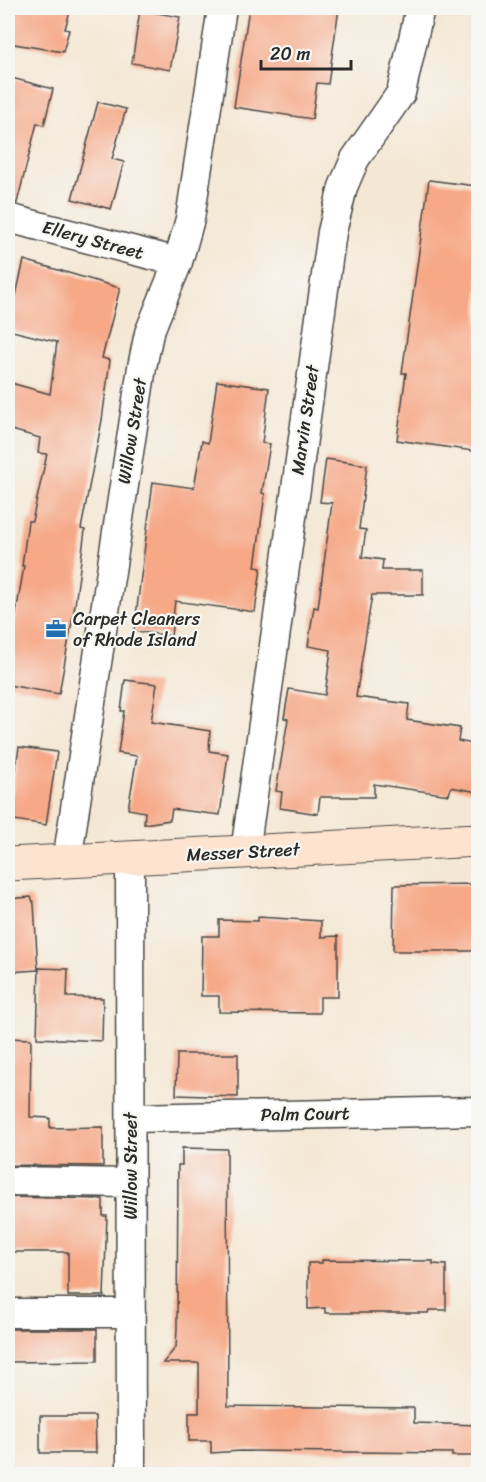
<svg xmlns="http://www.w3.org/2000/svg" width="486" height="1482" font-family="Sriracha,sans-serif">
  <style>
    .building { fill: #f6a887 }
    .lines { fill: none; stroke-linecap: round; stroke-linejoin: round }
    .street-casing { stroke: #494744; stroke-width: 31 }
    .secondary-casing { stroke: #494744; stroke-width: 35 }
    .street { stroke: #fff; stroke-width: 28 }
    .secondary { stroke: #fde4d1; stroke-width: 33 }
    .labels { text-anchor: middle; stroke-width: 4.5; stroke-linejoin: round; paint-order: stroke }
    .street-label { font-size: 18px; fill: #2b2b2b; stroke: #f6f6f2 }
    .poi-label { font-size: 18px; fill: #2b2b2b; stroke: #f6f6f2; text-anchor: start }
  </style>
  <rect width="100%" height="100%" fill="#f6f6f2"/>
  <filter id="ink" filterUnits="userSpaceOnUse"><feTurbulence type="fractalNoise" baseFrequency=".0167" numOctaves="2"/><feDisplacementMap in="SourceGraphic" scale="12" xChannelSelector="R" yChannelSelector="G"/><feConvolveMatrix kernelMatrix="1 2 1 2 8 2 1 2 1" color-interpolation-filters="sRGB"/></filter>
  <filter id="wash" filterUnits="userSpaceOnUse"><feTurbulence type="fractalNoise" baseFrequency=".008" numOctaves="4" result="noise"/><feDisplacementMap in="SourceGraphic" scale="24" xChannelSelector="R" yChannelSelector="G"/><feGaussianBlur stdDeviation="1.35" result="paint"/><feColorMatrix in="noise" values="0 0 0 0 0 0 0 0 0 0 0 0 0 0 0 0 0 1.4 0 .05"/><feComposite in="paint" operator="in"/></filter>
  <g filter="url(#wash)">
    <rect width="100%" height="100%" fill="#f4e8d5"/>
    <g id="blocks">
      <path class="building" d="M12 8H71L65 29 69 30 63 52 8 43V25Z
        M249 8H339L328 84 317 83 312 119 234 107Z
        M140 10 180 17 170 70 132 63Z
        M8 77 53 89 44 125 37 123 17 203 8 202Z
        M98 102 126 109 112 159 124 162 111 209 72 199Z
        M429 180 476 186 475 198 478 199V409L473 451 397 440 406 373H402Z
        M24 260 120 288 102 358 110 360 102 420 81 529 85 530 75 605 59 694 8 685V643H11L24 566H22L28 521H32L47 454 38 453 40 438 8 429V396L11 383 50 394 57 342 8 330Z
        M217 381 269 388 262 443 270 444 262 493 265 494 255 567 261 568 255 612 175 601 171 636 134 631 153 482 194 488 202 441 208 443Z
        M326 459 367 465 359 529 366 530 362 557 383 560 382 570H423V595H372L356 697 409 704 407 720 460 728 458 741 478 745V792L451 787 449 795 374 784V797H320L318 814 280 808 282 792 276 791 288 719 284 718 289 689 325 695 331 650 308 646 314 607 318 608 332 503 320 502Z
        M125 680 157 684 151 722 210 731 209 751 228 754 220 815 172 809 170 820 144 824 145 812 128 809 137 756 118 753 124 711H121Z
        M19 747 57 752 46 825 8 819Z
        M478 884V951H393L394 885Z
        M31 897 34 904 38 970 8 972V899Z
        M258 917 321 921V937L338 936V997H320V1013L219 1012V996H201L202 936H219V920L258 921Z
        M39 968 68 969 67 997 103 998 102 1041 37 1038Z
        M8 1038 31 1039 30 1117 50 1118V1128L103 1127V1166L8 1165Z
        M177 1054H238V1097L176 1095Z
        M182 1148 227 1149 228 1406 414 1408V1423L478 1425V1456H452V1453L241 1451 211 1453V1441H189V1413H199V1363H163L176 1347 177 1328 178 1165H182Z
        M8 1197 103 1199V1216H107L104 1296H68V1252H8Z
        M322 1260 433 1261V1264L446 1265V1310H429L428 1313H325V1308L308 1309V1263H322Z
        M8 1329H97V1361L8 1362Z
        M40 1416H95L96 1453H40Z"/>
    </g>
  </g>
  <g filter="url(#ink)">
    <use href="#blocks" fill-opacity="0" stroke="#494744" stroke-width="1.5"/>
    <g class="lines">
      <g class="street-casing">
        <path id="street" d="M8 218 178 262
          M245 852 332 232 343 187 355 159 401 93 420 8
          M130 858 131 1474
          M67 861 142 367 149 333 178 262 190 219 222 8
          M131 1118 478 1111
          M8 1181 131 1183
          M8 1313H131"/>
      </g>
      <g class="secondary-casing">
        <path id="secondary" d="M8 864 478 840"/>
      </g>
      <use href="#street" class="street"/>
      <use href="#secondary" class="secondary"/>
    </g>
  </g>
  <defs>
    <g id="office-bare" transform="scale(1.62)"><path d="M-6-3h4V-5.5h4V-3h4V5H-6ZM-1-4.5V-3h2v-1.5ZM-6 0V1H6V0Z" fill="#1f6fb2" stroke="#f6f6f2" stroke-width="2.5" paint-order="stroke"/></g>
  </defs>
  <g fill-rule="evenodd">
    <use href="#office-bare" x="56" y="629"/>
  </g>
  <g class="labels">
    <g class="street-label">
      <text transform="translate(93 240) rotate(15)" y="6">Ellery Street</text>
      <text transform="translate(305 420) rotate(-82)" y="6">Marvin Street</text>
      <text transform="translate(132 431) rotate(-81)" y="6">Willow Street</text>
      <text transform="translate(243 852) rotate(-3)" y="6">Messer Street</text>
      <text transform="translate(305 1114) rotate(-1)" y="6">Palm Court</text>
      <text transform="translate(131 1166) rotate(-90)" y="6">Willow Street</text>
    </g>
    <g class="poi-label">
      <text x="73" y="625">Carpet Cleaners<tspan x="73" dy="21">of Rhode Island</tspan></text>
    </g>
  </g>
  <rect width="486" height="1482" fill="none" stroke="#f6f6f2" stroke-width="30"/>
  <path d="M261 60v9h90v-9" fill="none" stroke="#2b2b2b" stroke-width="3"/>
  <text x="270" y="60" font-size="18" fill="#2b2b2b" stroke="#f6f6f2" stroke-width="4.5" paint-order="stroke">20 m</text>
</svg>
